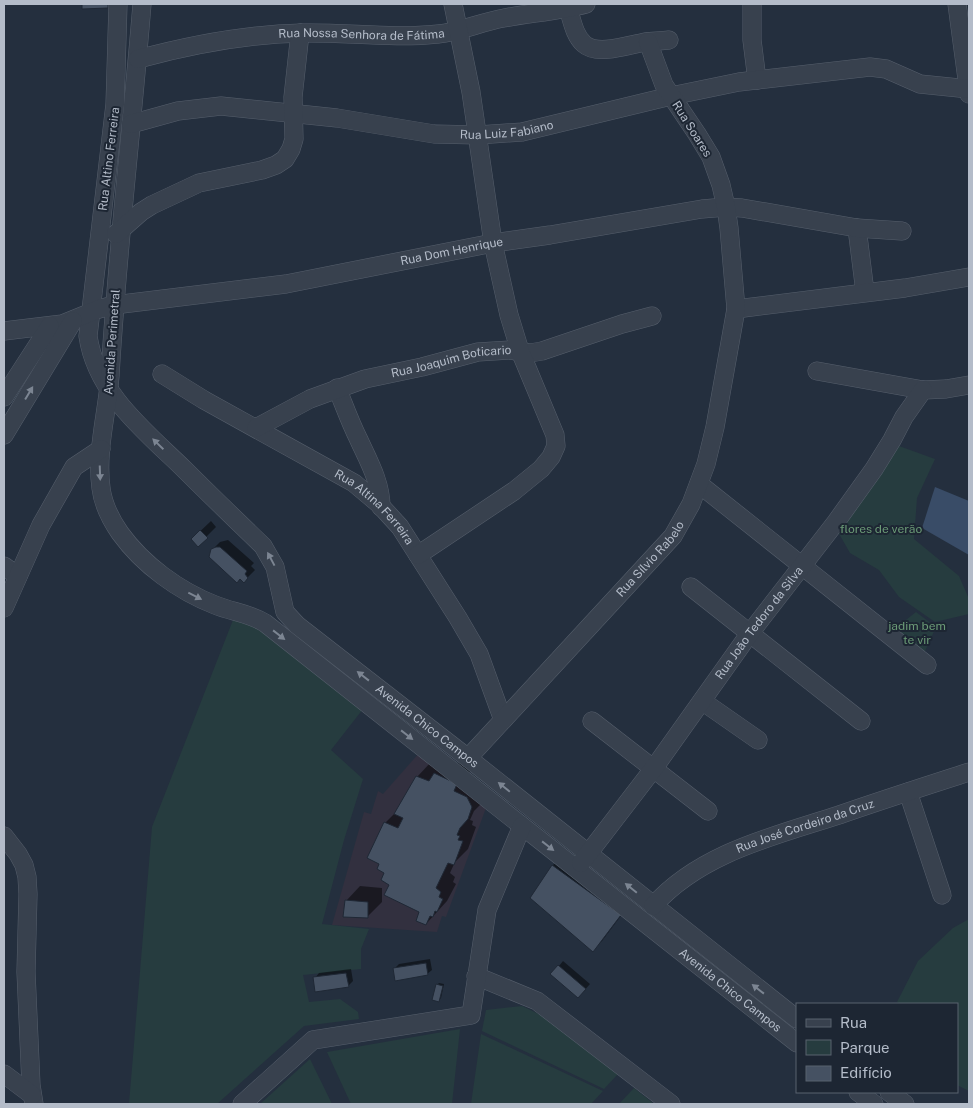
<svg xmlns="http://www.w3.org/2000/svg" width="973" height="1108" font-family="'Public Sans',sans-serif">
  <style>
    .medical { fill: #32303f }
    .green { fill: #263c3f }
    .water { fill: #394c67 }
    .shadow { fill: #0007 }
    .building { fill: #455162; stroke: #1f2835 }
    .lines { fill: none; stroke-linecap: round; stroke-linejoin: round }
    .minor-casing { stroke: #565f6c; stroke-width: 19 }
    .minor { stroke: #38414e; stroke-width: 18 }
    .oneway { fill: #7c8592 }
    .labels { text-anchor: middle; stroke-width: 4; stroke-linejoin: round; paint-order: stroke }
    .street-label { font-size: 12px; fill: #b4bcc9; stroke: #1d2633 }
    .park-label { font-size: 12px; fill: #6b9a76; stroke: #1d2633 }
  </style>
  <rect width="100%" height="100%" fill="#242f3e"/>
  <path class="medical" d="M420 752 486 808 446 917 442 916 437 932 332 925 364 812 371 814 378 791 383 794Z"/>
  <path class="green" d="M899 446 935 459 917 498 914 539 959 576 969 599V614L935 622 899 597 879 570 850 553 838 532Z
    M916 612 936 627 921 660 892 631Z
    M233 620 256 624 363 709 331 750 363 779 344 840 322 924 369 929 361 949V969L303 975 309 1002 340 999 358 1012 359 1019 304 1026 217 1104H129L152 827Z
    M969 919V1091L957 1085V1004H901L897 1002 918 961 953 928Z
    M522 1006 547 1018 618 1074 604 1089 482 1031 486 1010Z
    M460 1029 452 1104H351L327 1052Z
    M481 1034 603 1091 591 1104H471Z
    M310 1059 332 1104H260Z
    M634 1088 654 1104H619Z"/>
  <path class="water" d="M935 487 969 501V555L922 528Z"/>
  <path class="shadow" d="M211 521 216 527 198 545 192 539Z
    M228 540 254 563 251 566 255 570 244 581 212 550 220 542Z
    M449 759 471 769 468 776 482 782 486 791 482 803 474 811 470 820 473 821 472 825 476 827 468 849 455 862 450 873 455 877 453 882 456 884 447 901 426 924 421 911 391 884 386 873 385 823 397 811 417 777 431 762Z
    M562 856 629 905 602 941 593 950 553 865Z
    M360 886 382 888V902L367 917 346 901Z
    M430 959 432 970 427 974 394 969 399 964Z
    M563 961 590 984 583 992 559 966Z
    M351 969 353 981 348 986 315 978 319 973Z
    M439 983 444 984 441 998 439 1000 437 985Z"/>
  <path class="building" d="M82 4H108V8L82 9Z
    M200 530 208 538 198 547 191 539Z
    M216 547H220L247 571 245 574 248 578 244 583 240 579 237 583 209 557 211 549Z
    M434 773 457 784 454 791 467 797 472 807 468 819 460 828 457 835 460 836 458 840 463 841 454 865 448 863 436 888 441 892 439 897 443 899 437 912 435 911 433 917 430 916 426 925 416 921 419 912 384 895 389 885 381 880 384 873 377 869 379 864 367 858 384 822 398 828 403 818 394 814 416 776 429 781Z
    M552 865 621 915 593 952 530 898Z
    M345 900 368 902V918L343 917Z
    M426 963 428 975 395 981 393 968Z
    M558 965 586 989 578 998 550 974Z
    M346 973 349 987 315 992 313 977Z
    M436 984 443 986 439 1002 432 1000Z"/>
  <g class="lines">
    <g class="minor-casing">
      <g id="minor">
        <path id="s1" d="M118 4 115 104 88 336C96 393 145 431 184 469 210 495 237 521 263 546L275 567 285 612 297 625 468 758 797 1019"/>
        <path id="s2" d="M142 4C132 128 117 252 110 376 107 414 96 451 101 488 103 505 111 520 120 533 143 565 179 591 215 605 232 612 249 613 265 623L797 1043"/>
        <path d="M752 4V40L757 80"/>
        <path d="M957 4 969 94"/>
        <path d="M568 8C572 20 574 35 584 44 597 56 629 45 645 42 653 41 661 41 669 40"/>
        <path id="s3" d="M138 59C190 45 247 34 302 33 347 32 392 39 438 34 460 32 481 22 504 18 531 13 559 11 586 4"/>
        <path id="s4" d="M131 124 178 111 221 106 337 118 434 134 478 135 522 132 671 96 739 82 870 67 886 69 920 84 969 89"/>
        <path d="M857 228 865 292"/>
        <path d="M116 234 141 212 152 205 199 183 262 170 276 165 285 159 291 149 294 139 293 97 300 33"/>
        <path d="M736 309 905 288 969 277"/>
        <path id="s5" d="M4 331 62 324 99 309 114 305 286 284 493 243 550 235 702 209 726 207 742 208 857 228 902 231"/>
        <path d="M817 371 923 390 946 389 969 385"/>
        <path id="s6" d="M162 374 204 400 354 483 379 504 400 527 458 618 479 654 503 720"/>
        <path d="M337 388C344 405 350 422 358 438 368 460 381 482 381 507"/>
        <path d="M4 397 50 326"/>
        <path id="s7" d="M256 428 310 399 365 379 422 367 478 352 510 350 530 353 542 351 622 324 652 316"/>
        <path d="M4 435 73 321"/>
        <path d="M699 484 927 665"/>
        <path d="M418 555 514 491 541 469 551 457 556 446 555 435 520 351 509 315 493 243 471 92 453 4"/>
        <path d="M4 566 18 576"/>
        <path d="M691 587 861 721"/>
        <path d="M4 608 41 525 74 467 101 449"/>
        <path d="M702 701 758 740"/>
        <path d="M592 721 708 811"/>
        <path id="s8" d="M468 758 673 536 691 504 706 464 715 427 736 309 729 228 726 207 721 185 711 157 697 134 664 85 648 42"/>
        <path d="M908 792 942 895"/>
        <path d="M4 836 18 854 24 865 27 877 28 894 26 972 31 1085 34 1104"/>
        <path id="s9" d="M581 863 654 768 750 633 836 522 874 469 892 440 904 417 923 390"/>
        <path id="s10" d="M653 906C700 853 774 836 839 815 882 800 926 786 969 772"/>
        <path d="M476 976 537 1001 671 1104"/>
        <path d="M4 1074 32 1095"/>
        <path d="M858 1092 874 1104"/>
        <path d="M889 1092 905 1104"/>
        <path d="M242 1104 313 1040 471 1015 487 910 522 826"/>
      </g>
    </g>
    <use href="#minor" class="minor"/>
  </g>
  <defs><path id="oneway-solid" d="M-6-.8H1V-3.2L6.5 0L1 3.2V.8H-6Z" transform="scale(1.25)"/></defs>
  <g class="oneway">
    <use href="#oneway-solid" transform="translate(29 393) rotate(-59)"/>
    <use href="#oneway-solid" transform="translate(158 444) rotate(-136)"/>
    <use href="#oneway-solid" transform="translate(100 473) rotate(88)"/>
    <use href="#oneway-solid" transform="translate(271 559) rotate(-118)"/>
    <use href="#oneway-solid" transform="translate(195 596) rotate(27)"/>
    <use href="#oneway-solid" transform="translate(279 635) rotate(38)"/>
    <use href="#oneway-solid" transform="translate(363 676) rotate(-142)"/>
    <use href="#oneway-solid" transform="translate(407 735) rotate(38)"/>
    <use href="#oneway-solid" transform="translate(504 787) rotate(-141)"/>
    <use href="#oneway-solid" transform="translate(548 846) rotate(38)"/>
    <use href="#oneway-solid" transform="translate(631 888) rotate(-141)"/>
    <use href="#oneway-solid" transform="translate(758 989) rotate(-142)"/>
  </g>
  <g class="labels">
    <g class="street-label">
      <text dy="4" stroke="none"><textPath href="#s3" startOffset="226">Rua Nossa Senhora de Fátima</textPath></text>
      <text dy="4" stroke="none"><textPath href="#s4" startOffset="380">Rua Luiz Fabiano</textPath></text>
      <text transform="translate(692 129) rotate(58)" y="4">Rua Soares</text>
      <text transform="translate(109 159) rotate(-83)" y="4">Rua Altino Ferreira</text>
      <text dy="4" stroke="none"><textPath href="#s5" startOffset="456">Rua Dom Henrique</textPath></text>
      <text transform="translate(112 342) rotate(-86)" y="4">Avenida Perimetral</text>
      <text dy="4" stroke="none"><textPath href="#s7" startOffset="208">Rua Joaquim Boticario</textPath></text>
      <text dy="4" stroke="none"><textPath href="#s6" startOffset="252">Rua Altina Ferreira</textPath></text>
      <text dy="4" stroke="none"><textPath href="#s8" startOffset="270">Rua Sílvio Rabelo</textPath></text>
      <text dy="4" stroke="none"><textPath href="#s9" startOffset="299">Rua João Tedoro da Silva</textPath></text>
      <text dy="4" stroke="none"><textPath href="#s1" startOffset="864">Avenida Chico Campos</textPath></text>
      <text dy="4" stroke="none"><textPath href="#s10" startOffset="174">Rua José Cordeiro da Cruz</textPath></text>
      <text dy="4" stroke="none"><textPath href="#s2" startOffset="1302">Avenida Chico Campos</textPath></text>
    </g>
    <g class="park-label">
      <text x="881" y="533">flores de verão</text>
      <text x="917" y="630">jadim bem<tspan x="917" dy="14">te vir</tspan></text>
    </g>
  </g>
  <rect width="973" height="1108" fill="none" stroke="#b4bcc9" stroke-width="10"/>
  <rect x="796" y="1003" width="162" height="90" fill="#1d2633" stroke="#59626f"/>
  <rect x="806" y="1019" width="25" height="8" fill="#38414e" stroke="#59626f"/>
  <text x="840" y="1028" font-size="15" fill="#b4bcc9">Rua</text>
  <rect x="806" y="1040" width="25" height="15" fill="#263c3f" stroke="#59626f"/>
  <text x="840" y="1053" font-size="15" fill="#b4bcc9">Parque</text>
  <rect x="806" y="1066" width="25" height="15" fill="#455162" stroke="#59626f"/>
  <text x="840" y="1078" font-size="15" fill="#b4bcc9">Edifício</text>
</svg>
